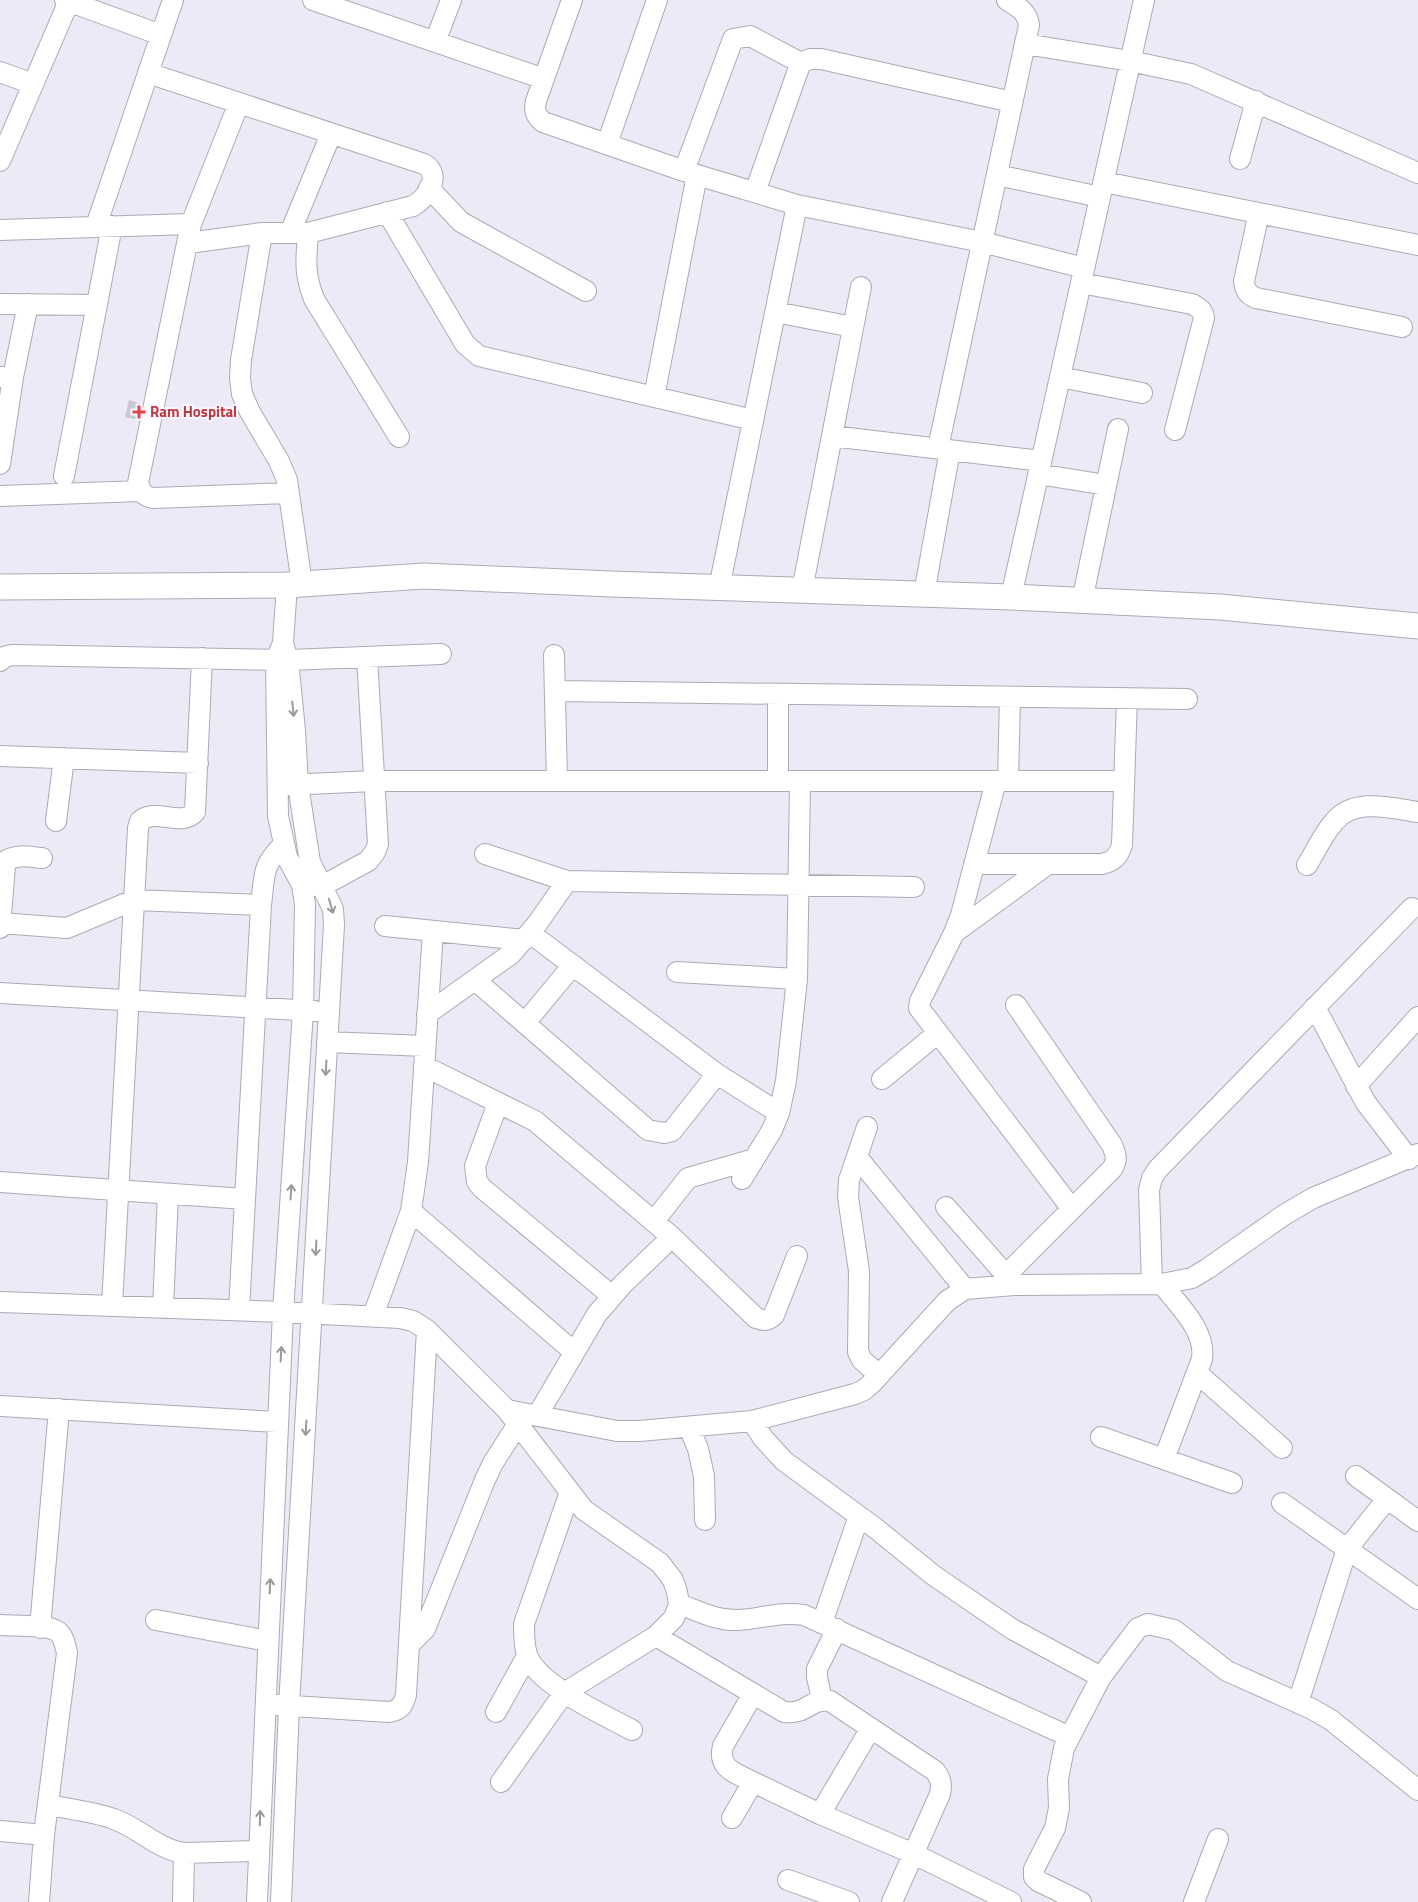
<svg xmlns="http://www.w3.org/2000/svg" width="1418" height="1902" font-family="'Titillium Web',sans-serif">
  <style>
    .building { fill: #cbc8d4 }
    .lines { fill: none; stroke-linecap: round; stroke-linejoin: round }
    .minor-casing { stroke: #ada9b5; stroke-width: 22 }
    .tertiary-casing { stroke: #ada9b5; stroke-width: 27 }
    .minor { stroke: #fff; stroke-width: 20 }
    .tertiary { stroke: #fff; stroke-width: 25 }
    .oneway { stroke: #99989a }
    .health-dot { fill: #e0444e; stroke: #faf7ff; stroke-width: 2 }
    .labels { text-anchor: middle; stroke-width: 4; stroke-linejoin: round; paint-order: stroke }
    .health-label { font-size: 15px; font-weight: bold; fill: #be3a42; stroke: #faf7ff; text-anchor: start }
  </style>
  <rect width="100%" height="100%" fill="#ede9f6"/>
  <path class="building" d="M129 400 142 404 139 420 125 417Z"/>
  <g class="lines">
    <g class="minor-casing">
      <path id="minor" d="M65 0 161 35
        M313 0 544 79
        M572 0 536 101C534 111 535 115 543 122L684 171 797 205 982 242 1084 268
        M435 42 451 0
        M1025 44 1130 61 1191 74 1418 173
        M0 72 33 84
        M148 73 424 164C443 175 427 198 413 206L308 233H262L241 360 240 378 242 394 250 412 279 461 287 480 302 584
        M607 144 657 0
        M1240 159 1256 101
        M0 161 69 1
        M684 171 733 39 750 36 801 63
        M997 175 1100 197
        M1104 182 1418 245
        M429 188 461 222 586 291
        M755 192 797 73 801 63 810 59H821L1012 102
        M387 212 465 344 479 356 753 420
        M1259 213 1244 281C1245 290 1247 294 1256 298L1402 327
        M191 224 239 103
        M96 226 173 0
        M0 230 191 224 138 483C141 492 143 496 153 498L289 493
        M290 233 331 134
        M308 233C306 260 304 273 314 299L399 437
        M188 243 262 233
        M1081 283 1192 304C1199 308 1203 310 1204 318L1175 430
        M0 304 97 305
        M775 312 853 327
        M0 377H13L28 304
        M1060 377 1142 393
        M654 397 697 175
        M832 436 1041 461
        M938 448 1029 25C1027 11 1018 7 1007 0
        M0 464 13 377
        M1038 474 1106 485
        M64 476 112 226
        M0 496 141 491
        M719 588 797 205
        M802 590 861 287
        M924 594 950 450
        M1011 597 1144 0
        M1082 601 1118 429
        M283 643 287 585
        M554 655 557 781
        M0 661 4 657 12 655 288 660 441 654
        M555 691 1187 699
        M0 756 198 763
        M1008 780 1010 697
        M778 781V694
        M996 781 961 915 954 933 920 1001 919 1008 1072 1209
        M286 785 374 781H1124
        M56 821 64 758
        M485 854 567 881
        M974 864H1102C1114 861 1118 857 1122 845L1127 698
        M1307 865C1316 851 1323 834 1334 822 1354 797 1391 808 1418 812
        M310 885 322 886 368 861 375 852 378 844 367 657
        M0 923 67 928 134 900 261 905
        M385 926 524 940
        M0 928 5 866 7 860C18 854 30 857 42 858
        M530 933 717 1074 779 1113
        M954 933 1048 864
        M677 972 797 979
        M475 980 648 1130 664 1133 672 1131 717 1074
        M0 993 315 1011
        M1315 1007 1366 1103 1409 1159
        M427 1014 511 954 537 924 567 881 914 887
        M525 1023 573 965
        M327 1042 425 1046
        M424 1066 535 1121 672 1237
        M882 1079 938 1033
        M1356 1086 1418 1017
        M498 1103 475 1166 477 1182 482 1188 612 1296
        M867 1127 849 1180 848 1197 859 1271 858 1352 862 1360 879 1375
        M857 1157 965 1289
        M742 1179 772 1130 779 1113 786 1081 797 979 800 781
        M0 1182 245 1199
        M946 1207 1006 1275
        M411 1211 574 1352
        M654 1221 688 1178 754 1159
        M1152 1284 1149 1190 1152 1178 1158 1169 1412 908
        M1162 1284C1179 1306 1206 1330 1202 1359L1164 1459
        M1014 1285 1006 1275 1112 1169C1118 1160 1116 1155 1112 1145L1016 1005
        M0 1302 283 1312 400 1318 413 1321 427 1330 507 1410 584 1510 660 1563 673 1580 677 1592 679 1604 674 1618 656 1636 564 1693 501 1782
        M112 1306 138 828 140 821C156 807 181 828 195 812L202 658
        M163 1308 168 1194
        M239 1310 261 905C265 875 261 867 283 845
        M373 1316 411 1211 418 1162 433 931
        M1197 1373 1282 1448
        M0 1406 277 1422
        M507 1410 617 1431H639L752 1421 855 1394 864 1390 872 1383 947 1301 965 1289 1014 1285 1162 1284 1192 1278 1207 1269 1284 1215 1313 1198 1418 1154
        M537 1416 597 1314 623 1284 672 1237 756 1318C764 1321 768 1321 774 1315L797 1256
        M752 1421 763 1438 784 1461 874 1527 933 1575 1012 1629 1101 1677 1138 1628 1148 1624 1174 1630 1227 1671 1312 1709 1331 1720 1418 1790
        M689 1427 698 1449 704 1476 705 1520
        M1101 1437 1232 1483
        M1356 1476 1418 1521
        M570 1492 524 1624C524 1635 524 1645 527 1655 538 1685 604 1715 632 1730
        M1282 1503 1418 1599
        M679 1604C698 1611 717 1621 738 1620 760 1619 781 1611 804 1615L1070 1737
        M156 1620 268 1641
        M822 1623 859 1516
        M0 1625C14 1626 45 1624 57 1631 64 1636 65 1645 67 1653L44 1835 39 1902
        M40 1628 59 1409
        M656 1636 784 1712C808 1715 809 1698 830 1701L935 1771C941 1779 942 1784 940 1794L892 1902
        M409 1645 425 1629 485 1480 493 1463 518 1424
        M822 1700 817 1677V1669L837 1629
        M1298 1703 1347 1549 1387 1499
        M277 1705 389 1712C400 1710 403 1706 406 1695L427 1330
        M496 1712 527 1656
        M753 1782 820 1814 871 1728
        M49 1805C69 1809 95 1812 114 1819 139 1828 157 1849 184 1853L259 1851
        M820 1814 914 1854 1011 1902
        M732 1818 753 1782C736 1773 717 1769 723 1746L753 1694
        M0 1831 44 1835
        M788 1880 849 1902
        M183 1902 184 1853
        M257 1902 283 1312 303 1011 305 904 302 885 287 857 278 816 276 660 283 643 288 660 295 730 298 785 310 862 333 909 334 925 289 1706 281 1902
        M1081 1902 1038 1881 1034 1877V1869L1055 1828 1059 1808 1058 1779 1064 1748 1101 1677
        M1194 1902 1218 1839"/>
    </g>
    <g class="tertiary-casing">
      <path id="tertiary" d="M0 587 287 585 424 576 611 584 1011 597 1220 607 1418 626"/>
    </g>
    <use href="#minor" class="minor"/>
    <use href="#tertiary" class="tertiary"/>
  </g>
  <defs><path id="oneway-shaft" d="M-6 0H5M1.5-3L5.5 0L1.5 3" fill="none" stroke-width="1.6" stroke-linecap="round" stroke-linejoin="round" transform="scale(1.25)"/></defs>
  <g class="oneway">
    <use href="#oneway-shaft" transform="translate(293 709) rotate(84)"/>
    <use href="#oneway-shaft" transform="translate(331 906) rotate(74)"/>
    <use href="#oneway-shaft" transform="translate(326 1068) rotate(93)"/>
    <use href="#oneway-shaft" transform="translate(291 1192) rotate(-86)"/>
    <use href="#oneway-shaft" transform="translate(316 1248) rotate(93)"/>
    <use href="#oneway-shaft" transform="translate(281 1354) rotate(-87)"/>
    <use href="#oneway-shaft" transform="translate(306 1428) rotate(93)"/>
    <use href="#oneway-shaft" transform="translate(270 1586) rotate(-87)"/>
    <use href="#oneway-shaft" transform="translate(260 1818) rotate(-88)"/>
  </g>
  <path class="health-dot" d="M136.5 404.5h5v5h5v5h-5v5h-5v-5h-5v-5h5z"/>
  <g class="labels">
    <g class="health-label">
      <text x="150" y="417">Ram Hospital</text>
    </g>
  </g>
</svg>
